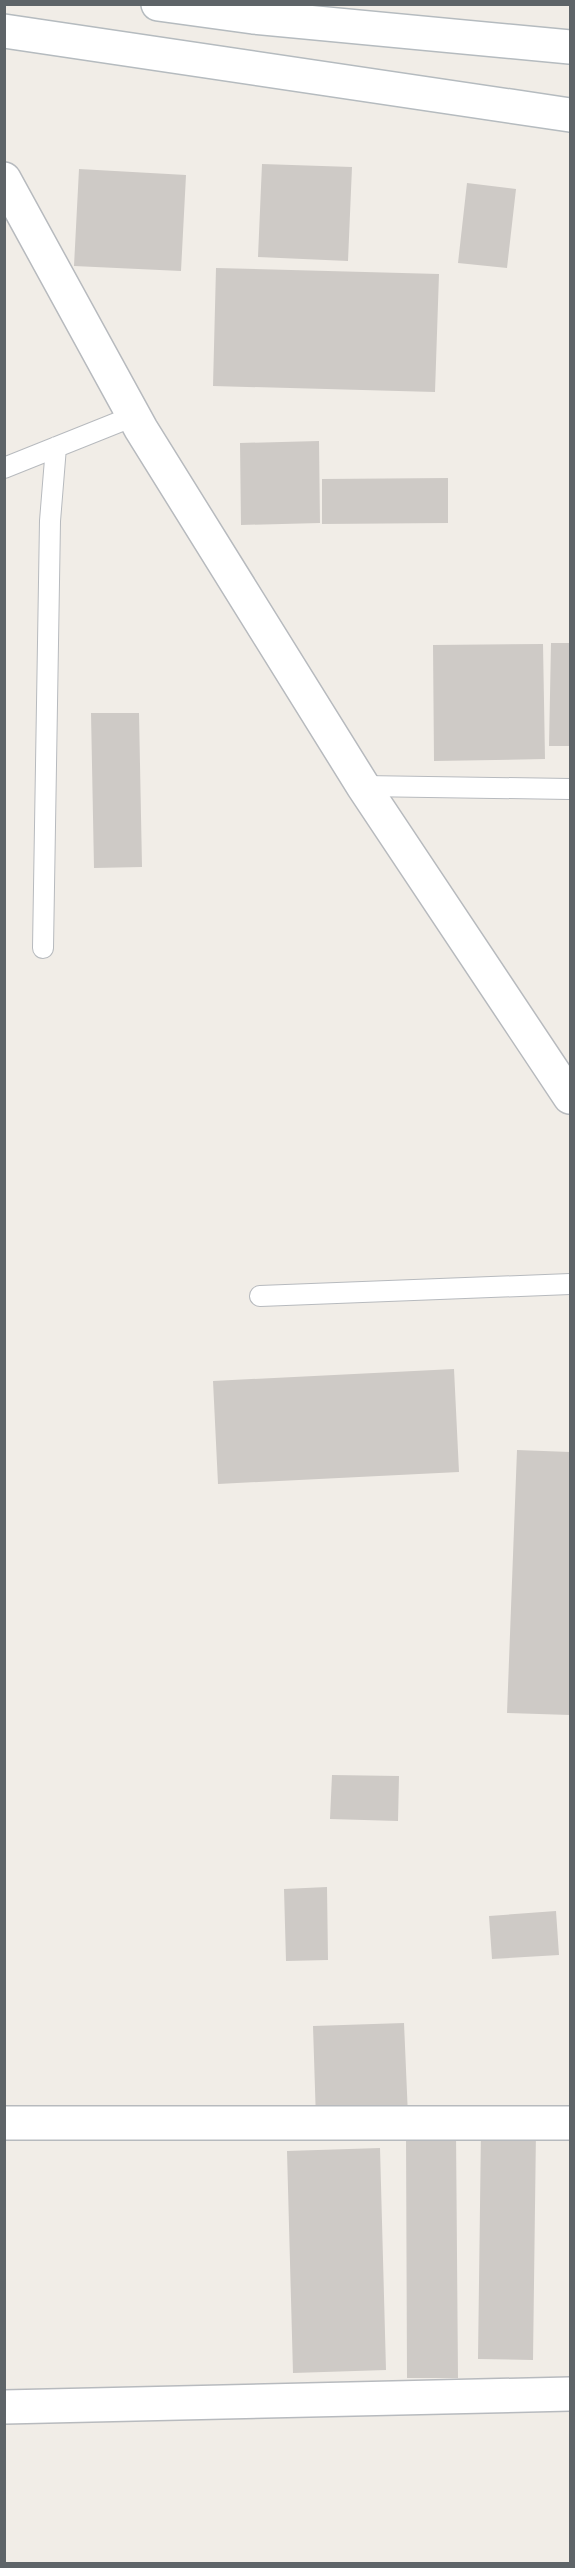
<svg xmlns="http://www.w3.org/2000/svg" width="575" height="2568" font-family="Inter,sans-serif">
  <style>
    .building { fill: #cecac6 }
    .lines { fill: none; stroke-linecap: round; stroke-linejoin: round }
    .service-casing { stroke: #b7babe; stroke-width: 22 }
    .minor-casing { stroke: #b7babe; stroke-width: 36 }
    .secondary-casing { stroke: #b5bbbf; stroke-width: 36 }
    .service { stroke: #fff; stroke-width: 20 }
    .minor { stroke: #fff; stroke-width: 33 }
    .secondary { stroke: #fff; stroke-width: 33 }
  </style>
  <rect width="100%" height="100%" fill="#f1ede7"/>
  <path class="building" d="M262 164 352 167 348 261 258 257Z
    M79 169 186 175 181 271 74 266Z
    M467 183 516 189 507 268 458 263Z
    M216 268 439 274 435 392 213 386Z
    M319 441 320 523 241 525 240 443Z
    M448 478V523L322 524V479Z
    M551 643H570V746H549Z
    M543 644 545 759 434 761 433 645Z
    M91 713H139L142 867 94 868Z
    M454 1369 459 1472 218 1484 213 1381Z
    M517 1450 570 1452V1715L507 1713Z
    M332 1775 399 1776 398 1821 330 1819Z
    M327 1887 328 1960 286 1961 284 1889Z
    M556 1911 559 1955 492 1959 489 1916Z
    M404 2023 408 2116 316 2120 313 2026Z
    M481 2129 536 2130 533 2360 478 2359Z
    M456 2131 458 2378H407L406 2132Z
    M380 2148 386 2370 293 2373 287 2151Z"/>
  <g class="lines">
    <g class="service-casing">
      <path id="service" d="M4 468 134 416
        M363 786 570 789
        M43 948 50 521 56 447
        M260 1296 570 1284"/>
    </g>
    <g class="minor-casing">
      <path id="minor" d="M4 179 141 429 363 786 570 1097
        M4 2123H570
        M4 2407 570 2394"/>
    </g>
    <g class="secondary-casing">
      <path id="secondary" d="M158 4 253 17 570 47
        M4 31 570 115"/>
    </g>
    <use href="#service" class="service"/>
    <use href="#minor" class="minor"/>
    <use href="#secondary" class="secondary"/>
  </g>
  <rect width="575" height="2568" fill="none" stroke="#5e6468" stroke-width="12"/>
</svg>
